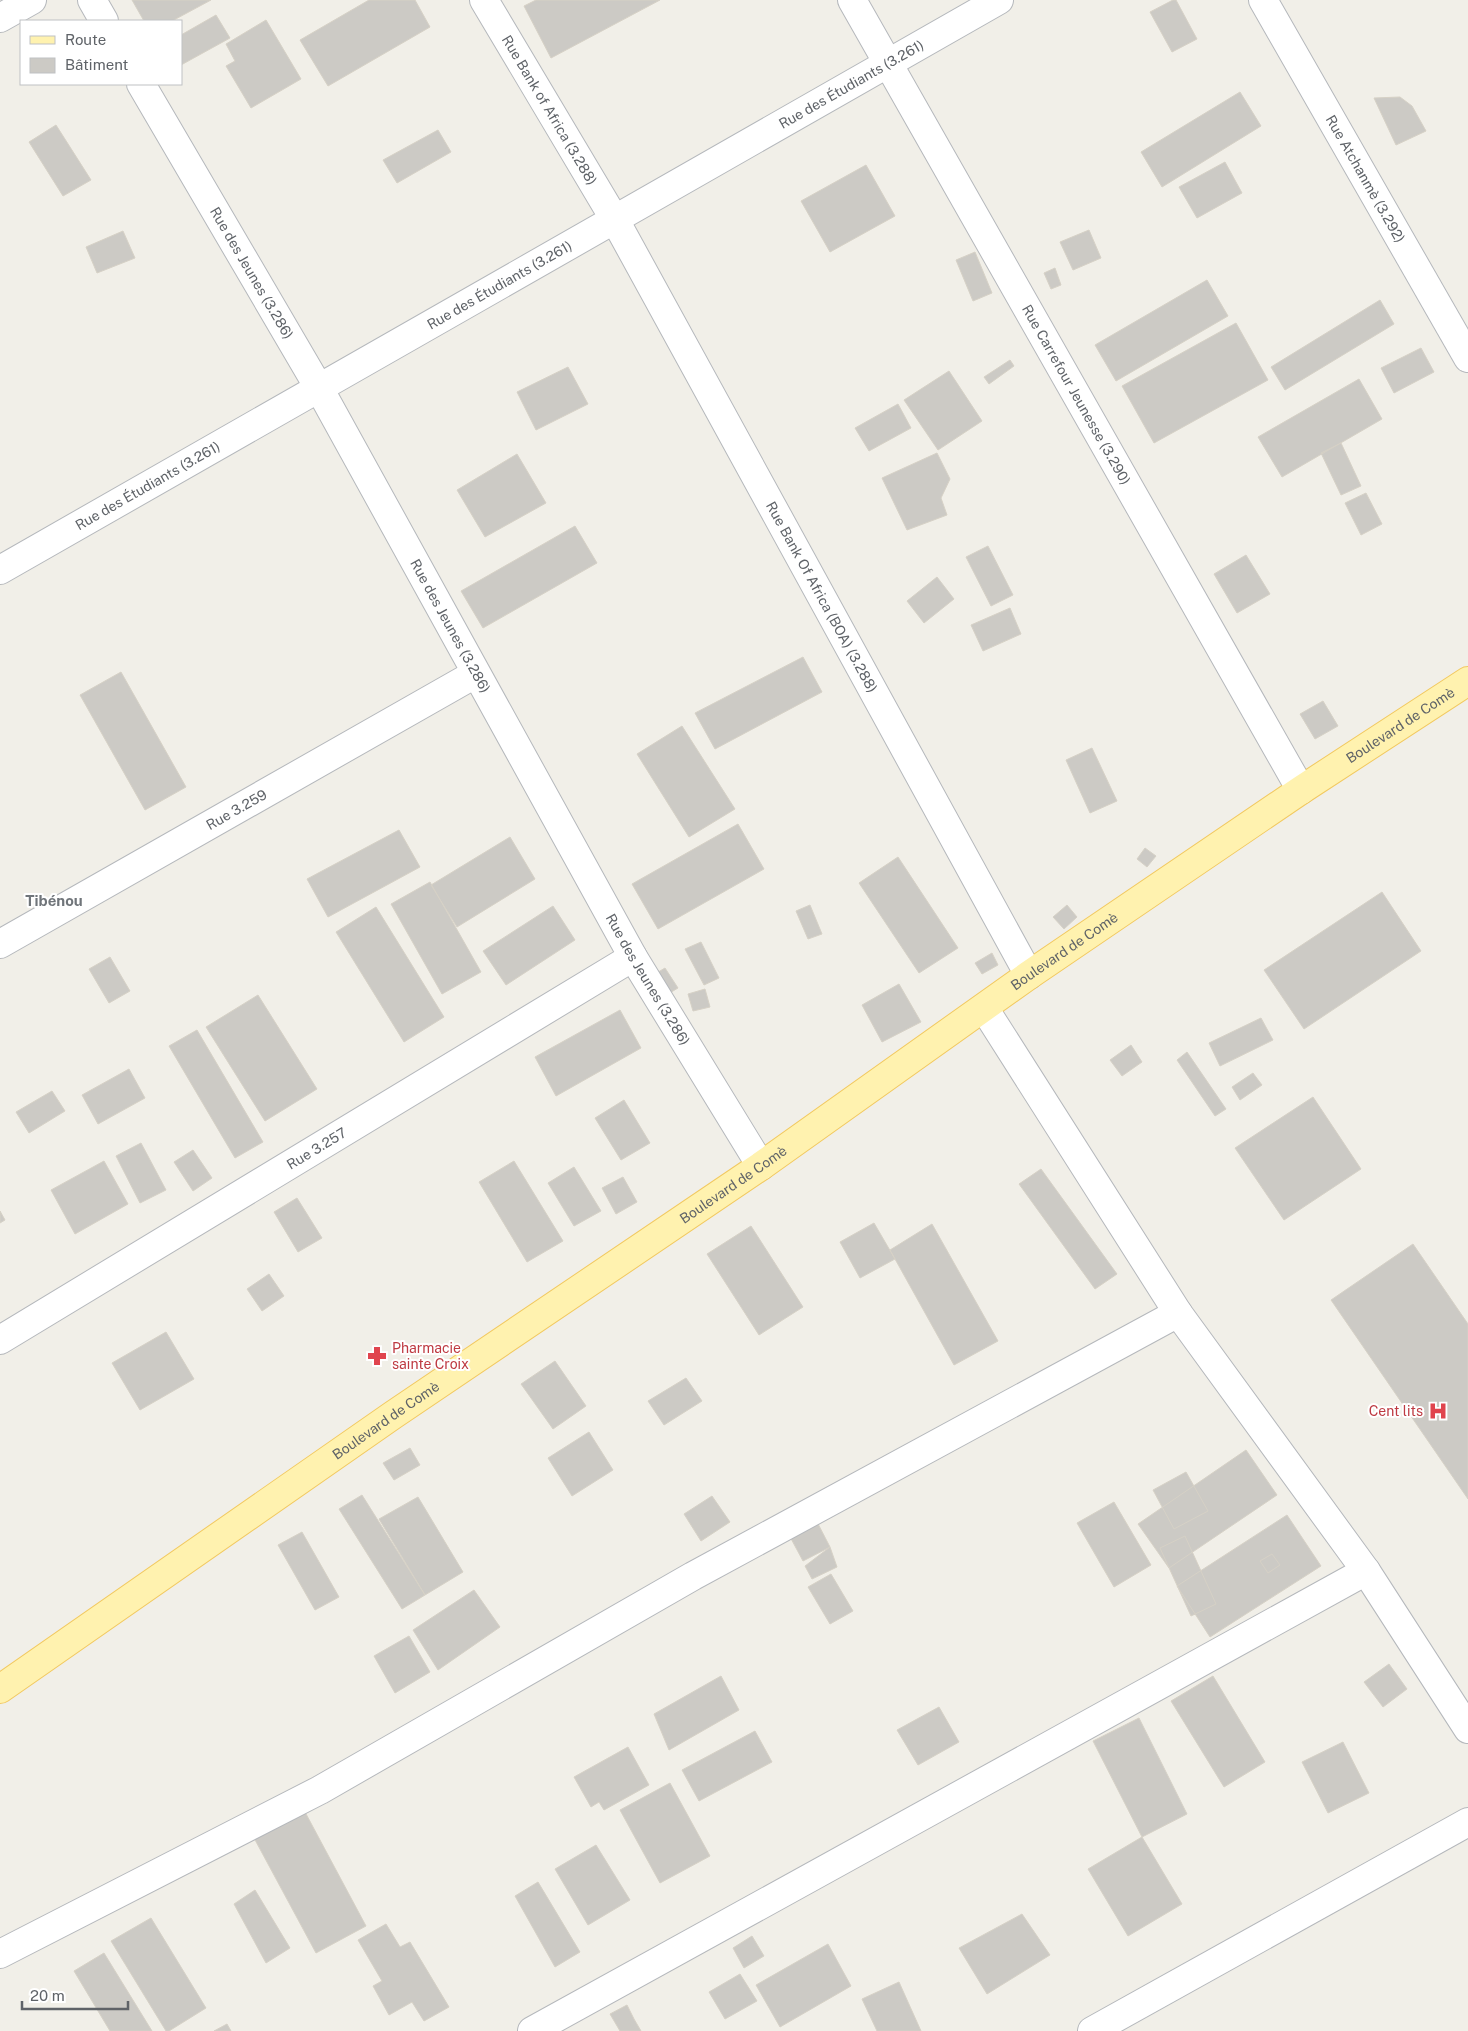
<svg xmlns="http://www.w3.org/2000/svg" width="1468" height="2031" font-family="'Public Sans',sans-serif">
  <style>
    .building { fill: #cccac5; stroke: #d6d1c6 }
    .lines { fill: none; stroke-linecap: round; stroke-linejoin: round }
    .minor-casing { stroke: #b5b8bc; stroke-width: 30 }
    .major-casing { stroke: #f2c960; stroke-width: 30 }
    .minor { stroke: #fff; stroke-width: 28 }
    .major { stroke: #fff2af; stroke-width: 28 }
    .labels { text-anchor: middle; stroke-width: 4; stroke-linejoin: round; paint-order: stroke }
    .street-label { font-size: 14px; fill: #5f6368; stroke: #fff }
    .health-label { font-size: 14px; fill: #be3a42; stroke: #fff; text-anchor: start }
    .neighbourhood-label { font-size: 15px; font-weight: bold; fill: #70757a; stroke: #fff }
  </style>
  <rect width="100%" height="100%" fill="#f1efe8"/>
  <path class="building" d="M132 0H211L172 21H144Z
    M369 0H415L430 27 328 86 300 40Z
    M536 0H660L551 58 524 6Z
    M1173 0H1176L1197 39 1172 52 1150 12Z
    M216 15 230 38 181 65V35Z
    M266 20 301 79 251 108 226 66 235 61 226 44Z
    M1240 92 1261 126 1162 187 1141 152Z
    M1400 97 1412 106 1426 131 1396 145 1374 98Z
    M56 125 91 180 63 196 29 142Z
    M438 130 451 152 397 183 383 160Z
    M1225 162 1242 193 1197 218 1179 187Z
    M866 165 895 216 830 252 801 201Z
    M1089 230 1101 258 1073 270 1060 242Z
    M123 231 135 258 97 273 86 247Z
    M975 252 992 293 973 301 956 260Z
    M1055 268 1061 285 1051 289 1044 273Z
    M1207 280 1228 316 1116 381 1095 345Z
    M1380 300 1394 324 1285 390 1271 367Z
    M1236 323 1268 380 1154 443 1122 386Z
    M1421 348 1434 372 1394 393 1381 368Z
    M1010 360 1014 366 989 384 984 377Z
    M568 367 588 404 536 430 517 392Z
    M949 371 982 421 938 450 904 400Z
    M1359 379 1382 419 1282 477 1258 437Z
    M898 404 911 428 869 451 855 428Z
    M1341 443 1361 486 1341 495 1321 453Z
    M937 453 950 479 941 498 947 515 907 530 882 478Z
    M517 454 546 503 485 537 457 490Z
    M1366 493 1382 524 1361 535 1345 503Z
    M575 526 597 563 483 628 461 591Z
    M988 546 1013 595 991 606 966 557Z
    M1246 555 1270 594 1237 613 1214 574Z
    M937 577 954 599 924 623 907 601Z
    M1010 608 1021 634 983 651 971 625Z
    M803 657 822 692 715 749 695 713Z
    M121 672 186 787 145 810 80 695Z
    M1323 701 1338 726 1315 739 1300 714Z
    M682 726 735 809 689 837 637 754Z
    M1092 748 1117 801 1090 813 1066 760Z
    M738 824 764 869 658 929 632 884Z
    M399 830 420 867 328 917 307 879Z
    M510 837 535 879 457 927 431 885Z
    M1145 848 1156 856 1147 867 1137 859Z
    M898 857 958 948 919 973 859 883Z
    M430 882 481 972 442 994 391 904Z
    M1382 892 1421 951 1304 1029 1264 970Z
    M810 905 822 934 808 939 796 911Z
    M1067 905 1077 917 1064 929 1053 917Z
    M553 906 575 940 506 985 483 951Z
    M376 907 444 1017 404 1042 336 932Z
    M701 942 719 978 704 985 685 949Z
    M992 953 998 965 982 974 975 963Z
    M110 957 130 991 109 1003 89 969Z
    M665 968 678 988 663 997 650 977Z
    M899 984 921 1022 882 1042 862 1005Z
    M705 989 710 1007 693 1011 688 994Z
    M258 995 317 1089 265 1121 206 1027Z
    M620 1010 641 1048 556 1096 535 1057Z
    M1261 1018 1273 1040 1220 1066 1209 1043Z
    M197 1030 263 1142 235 1158 169 1046Z
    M1131 1045 1142 1062 1122 1076 1110 1060Z
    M1187 1052 1226 1109 1215 1116 1177 1060Z
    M129 1069 145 1098 98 1124 82 1095Z
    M1253 1073 1262 1085 1240 1100 1232 1087Z
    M52 1091 65 1111 29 1133 16 1112Z
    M1313 1097 1361 1169 1284 1220 1235 1148Z
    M624 1100 650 1143 621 1160 595 1118Z
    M141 1143 166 1190 140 1203 116 1156Z
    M193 1150 212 1178 193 1191 174 1162Z
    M104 1161 128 1204 75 1234 51 1190Z
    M514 1161 563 1241 527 1262 479 1182Z
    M574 1167 601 1211 574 1226 548 1183Z
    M1041 1169 1117 1274 1095 1289 1019 1184Z
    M623 1177 637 1202 616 1214 602 1188Z
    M297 1198 322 1238 298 1252 274 1212Z
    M0 1211 5 1220 0 1223Z
    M874 1223 895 1259 860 1278 840 1242Z
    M932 1224 998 1341 954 1365 890 1250Z
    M751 1226 803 1307 759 1335 707 1254Z
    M1413 1244 1468 1324V1499L1331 1300Z
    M269 1274 284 1296 262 1311 247 1289Z
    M166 1332 194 1379 140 1410 112 1363Z
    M555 1361 586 1406 553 1429 521 1384Z
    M686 1378 702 1401 664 1425 648 1401Z
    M589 1432 613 1470 572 1496 548 1458Z
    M410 1448 420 1465 394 1480 383 1463Z
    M1246 1450 1277 1495 1169 1568 1138 1524Z
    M1186 1472 1208 1511 1174 1529 1153 1490Z
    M362 1495 425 1595 402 1609 339 1509Z
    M712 1496 730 1522 701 1541 684 1514Z
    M418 1497 463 1572 425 1595 379 1519Z
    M1114 1502 1151 1565 1114 1587 1077 1523Z
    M1287 1515 1321 1566 1210 1637 1177 1586Z
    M815 1518 830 1547 803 1561 788 1533Z
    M302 1532 339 1597 315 1610 278 1545Z
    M1185 1536 1216 1604 1191 1616 1160 1548Z
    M830 1547 837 1567 812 1579 805 1566Z
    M1272 1554 1280 1565 1268 1573 1260 1561Z
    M831 1574 853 1611 830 1624 808 1587Z
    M474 1590 500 1627 438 1670 413 1630Z
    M409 1636 430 1672 395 1693 374 1656Z
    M1389 1664 1407 1689 1383 1707 1364 1682Z
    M721 1676 739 1710 669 1750 654 1714Z
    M1213 1676 1265 1762 1224 1787 1171 1701Z
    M939 1707 959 1742 918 1765 897 1730Z
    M1139 1718 1187 1814 1142 1837 1093 1741Z
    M755 1731 772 1762 699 1801 682 1770Z
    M1343 1742 1369 1793 1328 1813 1302 1762Z
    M628 1747 649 1785 604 1810 599 1802 591 1807 574 1777Z
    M670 1783 710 1856 660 1883 620 1810Z
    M305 1812 366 1926 316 1953 254 1838Z
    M1142 1837 1182 1904 1128 1936 1088 1869Z
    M596 1845 630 1900 588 1925 555 1869Z
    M538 1882 580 1952 555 1967 515 1896Z
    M255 1890 290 1948 266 1963 234 1904Z
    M1022 1914 1050 1955 987 1994 959 1948Z
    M151 1918 206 2008 169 2031H166L111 1941Z
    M386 1924 400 1947 410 1942 449 2007 424 2021 412 2002 389 2015 373 1986 382 1981 358 1940Z
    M752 1936 764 1956 744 1968 733 1948Z
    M828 1944 851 1986 780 2027 756 1985Z
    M104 1953 152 2031H110L74 1971Z
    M740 1974 757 2001 725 2019 709 1992Z
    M899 1982 921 2031H877L862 1999Z
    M627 2005 634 2019 641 2031H620L610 2014Z
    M227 2024 231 2031H214Z"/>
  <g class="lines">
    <g class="minor-casing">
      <g id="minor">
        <path d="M92 0 104 21"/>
        <path id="s1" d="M484 0 615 220 1029 975"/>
        <path id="s2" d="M852 0 1301 790"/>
        <path id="s3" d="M1263 0 1468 358"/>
        <path d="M0 18 32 0"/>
        <path id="s4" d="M141 84 319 388 633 957 761 1166"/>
        <path id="s5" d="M0 570 999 0"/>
        <path id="s6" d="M0 944 475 674"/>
        <path d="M984 1008 1178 1313 1366 1571 1468 1729"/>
        <path id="s7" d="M0 1340 633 957"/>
        <path d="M0 1954 320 1790 693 1576 1178 1313"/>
        <path d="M532 2031 1366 1571"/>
        <path d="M1092 2031 1468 1822"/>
      </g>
    </g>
    <g class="major-casing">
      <g id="major">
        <path id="s8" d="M0 1689 393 1415 761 1166 1029 975 1301 790 1468 681"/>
      </g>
    </g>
    <use href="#minor" class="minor"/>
    <use href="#major" class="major"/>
  </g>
  <defs>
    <g id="pharmacy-bare" transform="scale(1.5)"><path d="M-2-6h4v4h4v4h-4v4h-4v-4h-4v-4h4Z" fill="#e0444e" stroke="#fff" stroke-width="2.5" paint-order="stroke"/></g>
    <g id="hospital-bare" transform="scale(1.5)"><path d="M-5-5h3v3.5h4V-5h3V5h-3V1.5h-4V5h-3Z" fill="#e0444e" stroke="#fff" stroke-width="2.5" paint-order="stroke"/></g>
  </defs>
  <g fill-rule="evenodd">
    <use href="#pharmacy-bare" x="377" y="1356"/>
    <use href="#hospital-bare" x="1438" y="1411"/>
  </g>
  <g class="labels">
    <g class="street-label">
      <text dy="5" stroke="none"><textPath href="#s5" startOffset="980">Rue des Étudiants (3.261)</textPath></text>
      <text dy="5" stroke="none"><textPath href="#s1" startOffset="128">Rue Bank of Africa (3.288)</textPath></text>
      <text dy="5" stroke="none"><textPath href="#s3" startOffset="206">Rue Atchanmè (3.292)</textPath></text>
      <text dy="5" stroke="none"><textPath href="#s4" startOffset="219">Rue des Jeunes (3.286)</textPath></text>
      <text dy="5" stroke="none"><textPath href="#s5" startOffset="575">Rue des Étudiants (3.261)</textPath></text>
      <text dy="5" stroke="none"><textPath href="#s2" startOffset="454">Rue Carrefour Jeunesse (3.290)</textPath></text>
      <text dy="5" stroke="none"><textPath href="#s5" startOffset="170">Rue des Étudiants (3.261)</textPath></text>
      <text dy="5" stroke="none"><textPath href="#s1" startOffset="686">Rue Bank Of Africa (BOA) (3.288)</textPath></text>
      <text dy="5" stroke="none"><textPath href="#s4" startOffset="624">Rue des Jeunes (3.286)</textPath></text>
      <text dy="5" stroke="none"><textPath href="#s8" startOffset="1700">Boulevard de Comè</textPath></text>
      <text dy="5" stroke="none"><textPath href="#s6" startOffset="272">Rue 3.259</textPath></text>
      <text dy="5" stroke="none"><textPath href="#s8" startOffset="1295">Boulevard de Comè</textPath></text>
      <text dy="5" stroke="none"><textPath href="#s4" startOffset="1029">Rue des Jeunes (3.286)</textPath></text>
      <text dy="5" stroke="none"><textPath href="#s7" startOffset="370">Rue 3.257</textPath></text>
      <text dy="5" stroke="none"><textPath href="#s8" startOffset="890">Boulevard de Comè</textPath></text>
      <text dy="5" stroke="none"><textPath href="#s8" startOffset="470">Boulevard de Comè</textPath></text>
    </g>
    <g class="health-label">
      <text x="392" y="1353">Pharmacie<tspan x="392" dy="16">sainte Croix</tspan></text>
      <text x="1423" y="1416" text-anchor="end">Cent lits</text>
    </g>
    <g class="neighbourhood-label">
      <text x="54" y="906">Tibénou</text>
    </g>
  </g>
  <rect x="20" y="20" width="162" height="65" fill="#ffffff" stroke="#bfc1c3"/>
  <rect x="30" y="36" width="25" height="8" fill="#fff2af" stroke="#bfc1c3"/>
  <text x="65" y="45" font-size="15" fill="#5f6368">Route</text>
  <rect x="30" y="58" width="25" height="15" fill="#cccac5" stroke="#bfc1c3"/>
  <text x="65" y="70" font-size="15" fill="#5f6368">Bâtiment</text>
  <path d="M22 2001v8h106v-8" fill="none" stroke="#5f6368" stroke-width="2.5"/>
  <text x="30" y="2001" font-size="15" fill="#5f6368" stroke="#ffffff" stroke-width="4" paint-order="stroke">20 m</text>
</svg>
